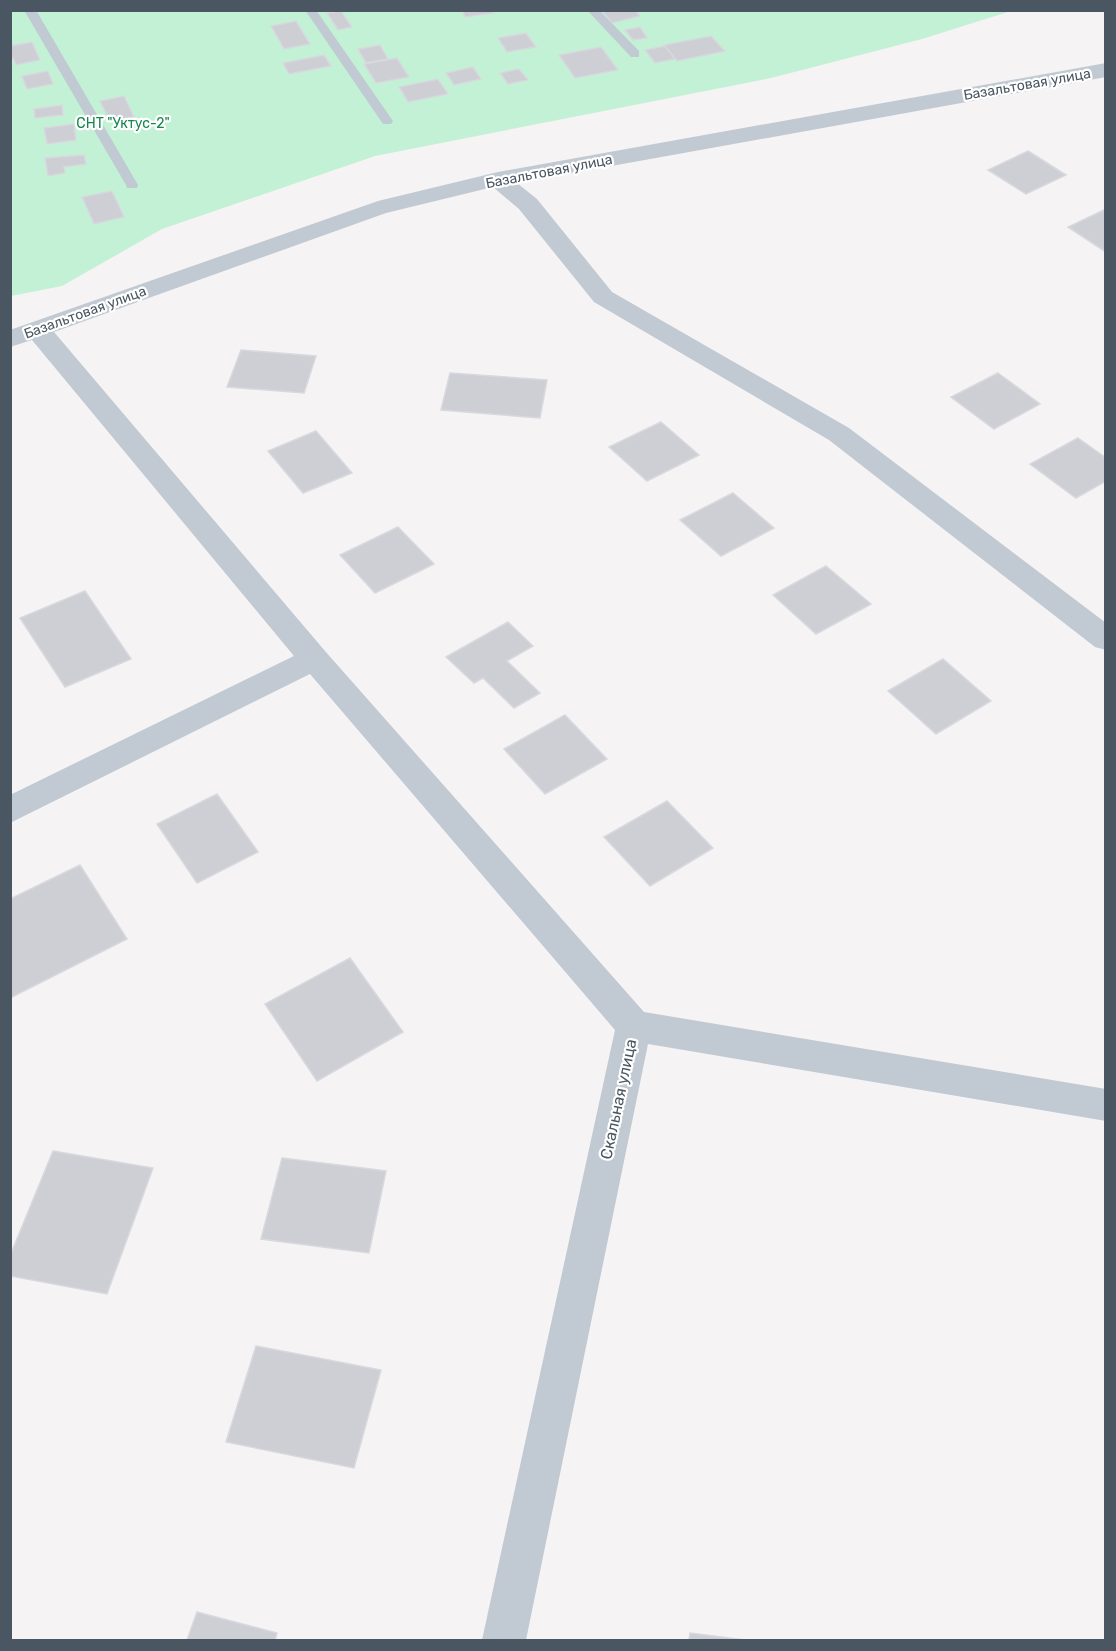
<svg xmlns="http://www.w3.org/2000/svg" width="1116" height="1651" font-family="Rubik,sans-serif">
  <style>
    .green { fill: #c3f1d5 }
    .building { fill: #cdcfd5; stroke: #d7d9de; stroke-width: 1.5 }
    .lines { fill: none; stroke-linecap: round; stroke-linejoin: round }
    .service { fill: #c1cad2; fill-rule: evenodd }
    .minor { fill: #c1cad2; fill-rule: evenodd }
    .labels { text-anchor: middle; stroke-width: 4.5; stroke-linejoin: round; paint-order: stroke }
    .far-street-label { font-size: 14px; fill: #4a5661; stroke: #fff }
    .far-park-label { font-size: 14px; fill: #17864f; stroke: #fff }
    .street-label { font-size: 16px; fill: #4a5661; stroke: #fff }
  </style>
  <rect width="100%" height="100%" fill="#f5f3f3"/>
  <path class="green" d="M11 11H1011L922 39 771 78 375 156 162 229 62 286 11 296Z"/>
  <path class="building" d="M462 10H491L493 13 465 17Z
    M601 10H635L640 16 612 23Z
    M341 11 352 27 338 30 327 13Z
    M296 21 310 44 284 49 271 26Z
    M640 27 647 38 633 40 625 30Z
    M526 33 536 47 507 52 498 38Z
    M711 36 725 51 677 61 664 45Z
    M32 42 40 60 16 65 13 58 10 59V46Z
    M380 45 388 59 366 63 358 49Z
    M665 46 675 59 655 63 645 50Z
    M601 47 618 70 575 78 559 55Z
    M324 55 331 66 289 74 283 63Z
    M397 58 409 77 376 83 364 64Z
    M473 67 481 79 454 85 446 73Z
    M519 69 528 80 508 84 500 73Z
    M48 71 53 84 27 89 22 76Z
    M438 79 448 94 408 102 399 87Z
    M124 96 134 117 110 122 100 101Z
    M62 105 63 115 35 118 34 109Z
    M74 124 76 140 47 144 44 128Z
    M1028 151 1066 175 1026 194 988 170Z
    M84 155 86 164 64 167 65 173 48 176 45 158Z
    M112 191 124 217 94 224 82 197Z
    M1106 209V252L1068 227Z
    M241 350 316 356 304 393 227 387Z
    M450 373 547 380 540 418 441 410Z
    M998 373 1040 404 994 429 951 397Z
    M661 422 699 455 647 481 609 447Z
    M316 431 352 473 303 493 268 451Z
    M1078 438 1106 458V481L1076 498 1030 464Z
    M733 493 774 528 721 556 680 520Z
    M398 527 434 564 375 593 340 555Z
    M826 566 871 604 816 634 773 595Z
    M85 591 131 659 65 687 20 618Z
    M508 622 533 646 507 661 540 693 514 708 483 678 474 683 446 657Z
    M943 659 991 701 936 734 888 691Z
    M565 715 607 759 545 794 504 749Z
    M217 794 258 852 197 883 157 824Z
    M667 801 713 848 650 886 604 837Z
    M80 865 127 939 10 998V899Z
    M350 958 403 1032 317 1081 265 1004Z
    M53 1151 153 1168 107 1294 10 1276V1256Z
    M282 1158 386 1171 369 1253 261 1239Z
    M256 1346 381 1370 354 1468 226 1442Z
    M197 1612 277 1633 275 1640H187Z
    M690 1633 745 1640H689Z"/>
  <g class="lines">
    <path class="service" d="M24 10H36L138 185 137 188H127L126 185Z
      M305 10H316L393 121 391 124H383Z
      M587 10H599L639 51V57H631Z"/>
    <path class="minor" d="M1106 63V77L517 183 537 199 612 292 849 428 1106 623V650L1095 647 829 440 594 302 519 209 493 187 386 213 54 332 325 651 644 1012 1106 1089V1121L648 1044 526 1640H482L615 1030 310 674 10 823V795L294 656 32 340 10 347V330L378 201 498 172Z"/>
  </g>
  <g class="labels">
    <g class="far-street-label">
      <text transform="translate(1027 84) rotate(-10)" y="5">Базальтовая улица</text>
      <text transform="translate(549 171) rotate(-11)" y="5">Базальтовая улица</text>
      <text transform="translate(85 312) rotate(-20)" y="5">Базальтовая улица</text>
    </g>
    <g class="far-park-label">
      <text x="123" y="128">СНТ "Уктус-2"</text>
    </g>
    <g class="street-label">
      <text transform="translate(618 1099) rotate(-78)" y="6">Скальная улица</text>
    </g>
  </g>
  <rect width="1116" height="1651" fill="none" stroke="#4a5661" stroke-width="24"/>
</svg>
